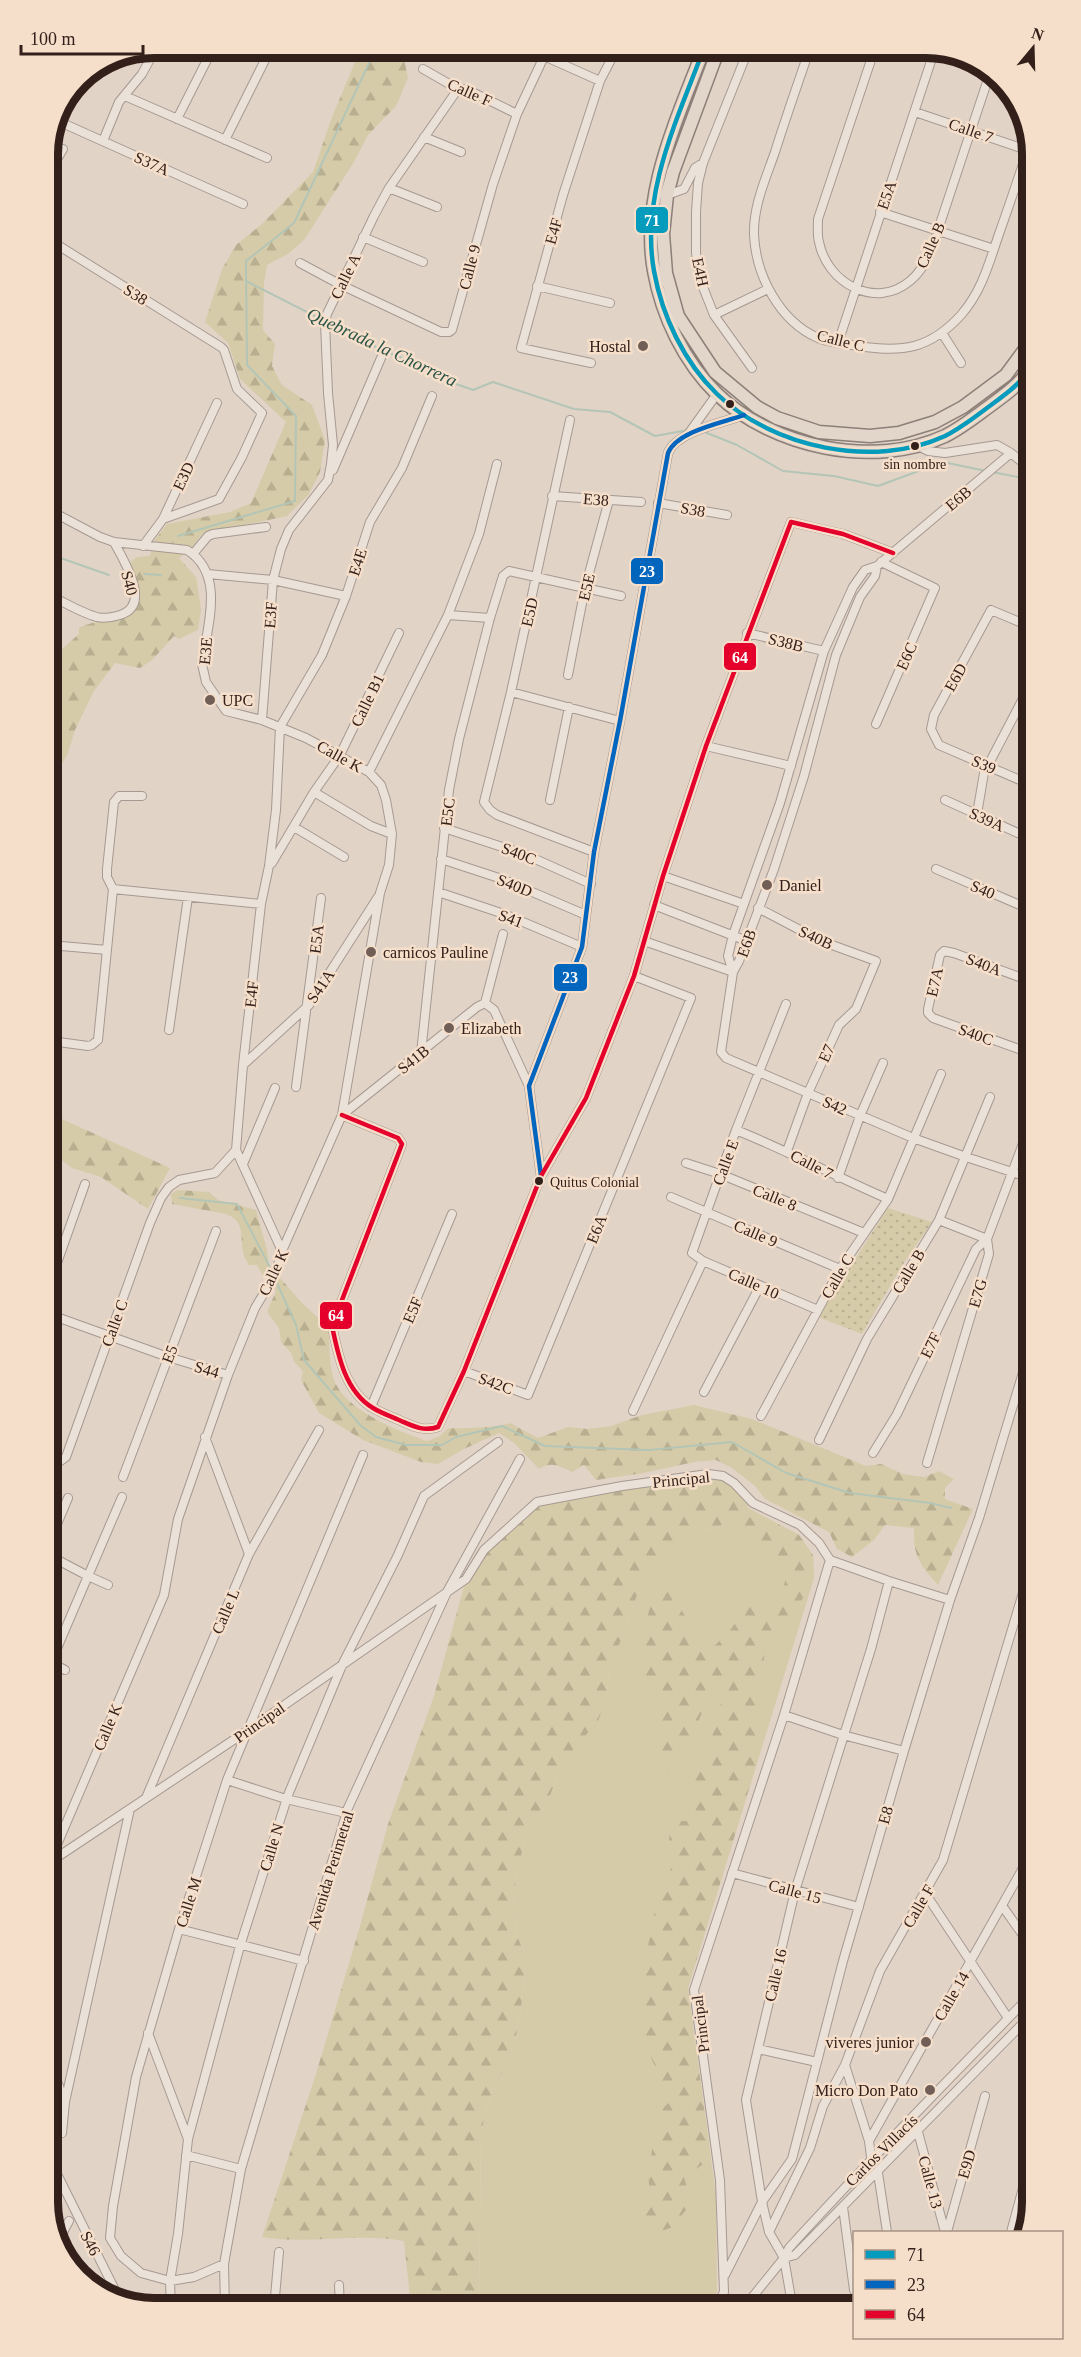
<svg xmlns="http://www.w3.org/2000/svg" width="1081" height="2357" font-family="Georgia,serif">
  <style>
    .grass { fill: #d6cba8 }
    .forest { fill: url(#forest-firs) }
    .park { fill: url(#park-dots) }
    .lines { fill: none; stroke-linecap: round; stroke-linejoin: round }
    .stream { stroke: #b3c5b6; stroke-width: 2 }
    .minor-casing { stroke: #a69991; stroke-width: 10 }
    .primary-casing { stroke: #8c7f78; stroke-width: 15 }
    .minor { stroke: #eae1d8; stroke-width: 8 }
    .primary { stroke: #e2d5ca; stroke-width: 12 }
    .bus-1-casing { stroke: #f6dfca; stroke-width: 9 }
    .bus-2-casing { stroke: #f6dfca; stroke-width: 9 }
    .bus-3-casing { stroke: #f6dfca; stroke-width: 9 }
    .bus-1 { stroke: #059bbc; stroke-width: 4.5 }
    .bus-2 { stroke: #0065bd; stroke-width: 4.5 }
    .bus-3 { stroke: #e4002b; stroke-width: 4.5 }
    .poi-dot { fill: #715f57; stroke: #f6dfca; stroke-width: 2 }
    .bus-dot { fill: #34201a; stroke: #f6dfca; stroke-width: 2 }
    .labels { text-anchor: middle; stroke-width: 5; stroke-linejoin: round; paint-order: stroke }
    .bus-label { font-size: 14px; fill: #34201a; stroke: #f6dfca }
    .street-label { font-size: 16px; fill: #34201a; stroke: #f6dfca }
    .poi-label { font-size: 16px; fill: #34201a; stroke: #f6dfca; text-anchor: start }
    .water-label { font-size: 18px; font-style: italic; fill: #295447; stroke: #f6dfca }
    .rim { fill: none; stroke: #34201a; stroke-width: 8 }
    .line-badge { stroke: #f6dfca; stroke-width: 2 }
    .badge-label { font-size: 16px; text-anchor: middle; font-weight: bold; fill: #fff }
  </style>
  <defs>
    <pattern id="forest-firs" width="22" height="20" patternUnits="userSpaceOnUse" patternTransform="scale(1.5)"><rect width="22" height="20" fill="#d6cba8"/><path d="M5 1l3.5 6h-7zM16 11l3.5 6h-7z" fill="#b8ae90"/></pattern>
    <pattern id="park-dots" width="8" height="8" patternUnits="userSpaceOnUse" patternTransform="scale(1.5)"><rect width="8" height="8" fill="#d6cba8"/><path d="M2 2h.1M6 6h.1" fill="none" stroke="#b8ae90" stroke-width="1.8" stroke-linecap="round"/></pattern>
  </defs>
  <rect width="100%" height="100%" fill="#e2d3c7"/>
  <path class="grass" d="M746 1507 799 1535 813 1555 814 1578 688 1988 716 2196 717 2292 709 2305 479 2306 481 2137C484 2117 488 2097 498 2079 500 2075 504 2071 506 2067 518 2044 523 1992 526 1965L525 1954 516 1934 513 1895 524 1841 546 1805 565 1759 607 1696 609 1673 637 1595 651 1568 690 1531 717 1528Z"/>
  <path class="forest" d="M361 48H402L408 78 396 106 368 135 354 162 304 240 288 254 267 265 264 283 263 330 275 344 272 366 282 385 312 405 325 440 320 472 309 494 287 516 202 534 193 546 179 558 196 577 201 609 198 630 179 639 174 636 152 660 140 668 115 663 94 691 75 730 68 753 50 786V693L61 662 62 649 79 634V628C99 617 122 624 138 607V596L128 564 137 557 150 556 154 541 167 524 230 512 251 503 286 422 240 379 228 343 205 322 222 269 236 245 262 224 313 172 332 117Z
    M51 1114 170 1168 148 1209 101 1177 72 1168 51 1152Z
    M177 1190 209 1192 218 1200 256 1210 267 1250 269 1265 301 1302 328 1327C330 1345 328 1370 337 1386 351 1412 400 1432 427 1441L440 1436 448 1428C459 1429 500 1427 510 1423L538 1438 568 1427 587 1429 611 1426 642 1415 694 1405 752 1419 866 1466 881 1464 903 1474 924 1477 939 1471 954 1479 945 1488V1499L973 1509 938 1585C920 1565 913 1556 914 1528L885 1525 874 1540 852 1557 837 1549 829 1532 765 1499 755 1486 732 1468 716 1460 694 1462 644 1473 596 1480 584 1465 572 1472C559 1466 551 1461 539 1469L514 1443 499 1433 464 1449 438 1464 421 1462 363 1440 319 1413 301 1380 303 1371 294 1362 292 1354 281 1342 279 1328 267 1312 276 1291 263 1276 257 1265H249C247 1261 243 1256 243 1252 240 1235 245 1221 226 1214L172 1204 171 1194Z
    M723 1476 753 1503 717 1528 690 1531 651 1569 637 1595 609 1673 607 1696 598 1721 565 1759 546 1805 524 1841 513 1895 516 1934 525 1954 526 1965C523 1992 518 2044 506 2067 504 2071 500 2075 498 2079 488 2097 484 2117 481 2137L479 2306 411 2307 404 2241C357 2232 309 2245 262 2237L315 2077 358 1933 388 1824 434 1696 466 1579 484 1550 537 1502Z
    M759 1514 799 1535 813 1555 814 1578 796 1610 765 1651 758 1702 756 1766 688 1988 711 2159 684 2177 691 2203 673 2227 644 2237 638 2226 652 2206 648 2176 658 2112 671 2101 655 2082V2066L645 2045 644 1967 657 1900 675 1860 669 1846 670 1821H688L691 1779 708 1752 729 1674 707 1700 688 1747 667 1773C657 1745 657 1714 660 1684L645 1681 644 1632 652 1598 668 1592 710 1650 727 1634 747 1608 781 1598 786 1577 775 1559 754 1550 742 1535 744 1520Z"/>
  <path class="park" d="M888 1208 932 1222 903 1264 862 1334 818 1317Z"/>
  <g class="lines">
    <path class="stream" d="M246 281 378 348 414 363 445 380 473 390 493 382 574 409 610 412 655 436 688 430
      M702 431 737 445 783 471 834 476 878 486 943 462 986 471
      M992 472 1018 477 1028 489
      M178 536 295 501 296 416 247 365 246 261 294 223 376 48
      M49 554 109 575
      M144 574 161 575
      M180 1198 237 1204 273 1273
      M275 1279 296 1325 304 1360 361 1426 376 1437 406 1445H442L456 1437 502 1426 545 1446 649 1450 732 1442 786 1473 850 1493 930 1503 951 1508"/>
    <g class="minor-casing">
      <path id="minor" d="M284 48 303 57 315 55
        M526 48 600 81
        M749 48 703 163 698 183 696 212V253L701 282 714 315 752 368
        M810 48C798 83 786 117 775 152 766 178 753 206 754 235 756 275 779 321 818 338 831 343 846 344 859 346 902 353 930 349 961 315 982 291 989 263 999 234 1009 206 1018 179 1027 152
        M875 48 818 219C818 227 817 235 819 242 827 283 875 310 910 281 921 272 925 262 931 251L991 70
        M423 69 458 89H466L517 114
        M125 96 267 158
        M915 112 1027 150
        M177 119 213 48
        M60 122 243 204
        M424 137 461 152
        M225 140 271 48
        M103 141 119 102 142 74 156 48
        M48 175 63 149
        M389 188 437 207
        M667 195 684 189 695 168 703 163
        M880 212 994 249
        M363 237 423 262
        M48 239 221 347 224 350 237 389 262 413 242 457 219 499 163 519
        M300 263 341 285 441 332H449L452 330 493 184 517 114 548 48
        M537 286 610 303
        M714 315 768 289
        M942 333 961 363
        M838 343 935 49
        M591 363 521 348 563 195 600 81 617 48
        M570 420 511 692 484 802 490 810 497 815 594 852
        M689 433 717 394
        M916 445 928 451 945 453 997 445 1011 453 1028 467
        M333 470 381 358
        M552 496 641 502
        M658 503 727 515
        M49 510 100 537 114 542 187 550C226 574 207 627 202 664L206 682 226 711 262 720 306 738 369 772 381 785 386 800 392 834 389 865 380 893 342 1115 282 1251 275 1275 255 1308 228 1375 178 1519 164 1595 53 1854
        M143 546 163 519 217 403
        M193 554 208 536 213 534 266 527
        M877 566 875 576 860 597 836 655 804 776 774 869 739 961 733 972 721 1052 726 1058 913 1138 966 1157 1030 1178
        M208 574 273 580 346 596
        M49 595C64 602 81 613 97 617 104 619 113 617 120 615 153 605 123 560 114 542
        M448 615 490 618
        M1029 626 991 610 934 715 931 729 939 745 1029 784
        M747 633 824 651
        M568 675 585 588 609 500
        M511 692 620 721
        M262 720 273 580 281 549 289 530 328 480 331 464 333 445 328 393 325 323 327 314 374 216 389 188 458 89
        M876 724 935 588 881 562
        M280 727 276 810 269 866 261 904 243 1065 236 1150 282 1251
        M280 727 322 655 346 596 370 522 402 468 432 396
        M706 746 791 766
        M369 772 448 615 479 534 497 464
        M314 792 371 826 392 834
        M142 796H119L114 802 107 869V877L113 889 261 904
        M550 800 569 707
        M945 800 1029 838
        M977 814 984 773 1029 687
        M294 827 344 857
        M444 828 524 854 591 884
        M441 859 502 879 586 915
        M272 863 314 792 340 755 399 633
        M936 869 1029 909
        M663 876 744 904
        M438 892 504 914 582 947
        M654 905 747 941
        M758 908 821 941 876 961 856 1009 839 1025 808 1093 787 1151
        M644 941 733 972
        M50 945 107 950
        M733 972 728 956 733 935 780 803 824 651 853 587 865 570 877 566 1011 453
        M1030 981 954 953 944 951 940 955 928 1009V1013L933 1018 1030 1053
        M485 1003 494 1010 529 1086
        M485 1003 503 934
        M786 1004 736 1130 692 1253 703 1261 818 1310
        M169 1030 188 897
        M51 1041 88 1046 92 1045 98 1040 113 889
        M421 1053 449 790 459 739 490 618 503 576 509 571 621 596
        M243 1065 309 1005 378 897
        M296 1087 321 898
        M342 1115 398 1138 402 1144 332 1326C338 1355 345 1391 373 1408 381 1413 390 1416 399 1420 413 1426 423 1432 438 1427L464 1371 541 1176 586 1098 634 976 663 876 706 746 791 522 843 534 893 553
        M342 1115 477 1007 485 1003
        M736 1130C788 1151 837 1177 888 1199
        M686 1163 720 1174 864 1233
        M243 1164 275 1088
        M541 1176 529 1086 582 947 594 852 620 721 668 453C677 431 722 423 744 415
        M838 1178 860 1116 883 1063
        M671 1197 840 1269
        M939 1220 987 1239
        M51 1280 85 1184
        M51 1315 168 1357 228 1375
        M464 1371 528 1395 691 998 634 976
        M704 1392 760 1286
        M371 1407 452 1214
        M633 1411 703 1261
        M761 1416 840 1269 888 1199 941 1074
        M205 1437 249 1554
        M819 1440 867 1339 939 1220 990 1097
        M873 1453 897 1414 976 1249 987 1239
        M927 1463 989 1254 987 1239 1030 1125
        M52 1467 66 1457 150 1223 161 1198 169 1187 179 1180 215 1173 236 1150
        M123 1477 216 1231
        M52 1536 68 1498
        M52 1557 88 1576 52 1660
        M830 1560 889 1581
        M108 1585 88 1576 122 1497
        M52 1663 65 1670
        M784 1715 843 1735 904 1751
        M227 1780 286 1799 346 1813
        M146 1798 249 1554 319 1430
        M53 1860 247 1731 466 1579 484 1550 537 1502 622 1486 708 1474 723 1476 734 1483 753 1503 800 1525 819 1543 830 1560 784 1715 694 1990 720 2180 724 2292 717 2305
        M732 1873 859 1907
        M925 1893 1008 2018
        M1003 1907 1032 1948
        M179 1929 304 1961
        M148 2033 188 2139
        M758 2049 817 2062
        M845 2065 869 2141 871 2157
        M53 2071 65 2102 62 2133
        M65 2102 130 1809
        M918 2132 945 2232
        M869 2141 1032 1852
        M186 2155 241 2169
        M54 2168 119 2298
        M878 2173 887 2232
        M843 2207 854 2290
        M769 2232 810 2148 823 2106 845 2065 880 1971 943 1860 1031 1566
        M947 2232 985 2096
        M1011 2232 1033 2151
        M60 2246 64 2230 69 2221
        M784 2258 795 2255 1032 2014
        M224 2264 194 2277 170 2281 141 2273 121 2256 110 2238 113 2206 136 2077 179 1929 227 1780 363 1455
        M725 2275 762 2202 792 2159 843 1961 904 1751 950 1600 979 1518 1031 1346
        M339 2285 340 2307
        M792 2304 784 2258 769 2232 762 2202 746 2100 795 1891 871 1649 889 1581 950 1600
        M746 2305 784 2258 789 2248C868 2161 950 2078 1032 1994
        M225 2308 224 2264 241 2169 348 1808 447 1592 520 1459
        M274 2308 279 2252
        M171 2309 170 2281 178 2234 188 2139 240 1946 288 1795 343 1663 397 1557 424 1496 498 1442"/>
    </g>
    <g class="primary-casing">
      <path id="primary" d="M704 48C678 118 640 194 654 271 662 316 684 362 717 394 773 448 874 469 945 436 959 429 971 420 983 411 999 399 1016 388 1028 372
        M719 48 673 172 667 195 663 234 666 273 678 316 715 372 757 407 777 418 819 432 870 436 899 433 935 422 963 407 1006 375 1028 345"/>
    </g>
    <use href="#minor" class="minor"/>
    <use href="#primary" class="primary"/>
    <g class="bus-1-casing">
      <path id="bus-1" d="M704 48C678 118 640 194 654 271 662 316 684 362 717 394 773 448 874 469 945 436 959 429 971 420 983 411 999 399 1016 388 1028 372"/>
    </g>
    <g class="bus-2-casing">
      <path id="bus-2" d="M541 1176 529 1086 582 947 594 852 620 721 668 453C677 431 722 423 744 415"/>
    </g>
    <g class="bus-3-casing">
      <path id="bus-3" d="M342 1115 398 1138 402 1144 332 1326C338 1355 345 1391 373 1408 381 1413 390 1416 399 1420 413 1426 423 1432 438 1427L464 1371 541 1176 586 1098 634 976 663 876 706 746 791 522 843 534 893 553"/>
    </g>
    <use href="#bus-1" class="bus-1"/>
    <use href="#bus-2" class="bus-2"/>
    <use href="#bus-3" class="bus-3"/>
  </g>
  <g class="poi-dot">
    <circle cx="643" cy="346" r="6"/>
    <circle cx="210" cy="700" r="6"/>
    <circle cx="767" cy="885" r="6"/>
    <circle cx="371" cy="952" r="6"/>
    <circle cx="449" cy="1028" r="6"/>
    <circle cx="926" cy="2042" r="6"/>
    <circle cx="930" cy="2090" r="6"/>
  </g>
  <g class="bus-dot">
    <circle cx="730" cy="404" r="5"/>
    <circle cx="915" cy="446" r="5"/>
    <circle cx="539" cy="1181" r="5"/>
  </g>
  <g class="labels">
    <g class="bus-label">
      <text x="915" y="469">sin nombre</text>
      <text x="550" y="1187" text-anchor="start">Quitus Colonial</text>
    </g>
    <g class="street-label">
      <text transform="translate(470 92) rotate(24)" y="6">Calle F</text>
      <text transform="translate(971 130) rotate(19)" y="6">Calle 7</text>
      <text transform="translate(152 163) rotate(24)" y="6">S37A</text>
      <text transform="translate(886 195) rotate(-71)" y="6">E5A</text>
      <text transform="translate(553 231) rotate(-74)" y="6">E4F</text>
      <text transform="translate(930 245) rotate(-66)" y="6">Calle B</text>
      <text transform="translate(469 267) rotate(-76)" y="6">Calle 9</text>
      <text transform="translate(701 272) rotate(78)" y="6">E4H</text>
      <text transform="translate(345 276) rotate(-64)" y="6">Calle A</text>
      <text transform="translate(136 294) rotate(32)" y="6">S38</text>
      <text transform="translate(841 340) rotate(14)" y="6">Calle C</text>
      <text transform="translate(183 476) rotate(-65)" y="6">E3D</text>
      <text transform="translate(958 498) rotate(-40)" y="6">E6B</text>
      <text transform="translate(596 499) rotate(4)" y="6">E38</text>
      <text transform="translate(693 509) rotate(10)" y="6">S38</text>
      <text transform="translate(357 562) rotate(-72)" y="6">E4E</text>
      <text transform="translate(130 583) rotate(75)" y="6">S40</text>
      <text transform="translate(586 587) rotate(-77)" y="6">E5E</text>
      <text transform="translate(529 612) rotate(-77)" y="6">E5D</text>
      <text transform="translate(270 615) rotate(-86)" y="6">E3F</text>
      <text transform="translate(786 642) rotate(14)" y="6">S38B</text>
      <text transform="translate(205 651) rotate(-85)" y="6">E3E</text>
      <text transform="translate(906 656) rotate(-66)" y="6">E6C</text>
      <text transform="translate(955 677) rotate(-61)" y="6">E6D</text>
      <text transform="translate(367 700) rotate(-64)" y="6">Calle B1</text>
      <text transform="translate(340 756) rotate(29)" y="6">Calle K</text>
      <text transform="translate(984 764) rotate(23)" y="6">S39</text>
      <text transform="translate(447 812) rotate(-83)" y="6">E5C</text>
      <text transform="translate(987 819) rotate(24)" y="6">S39A</text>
      <text transform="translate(519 853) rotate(21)" y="6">S40C</text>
      <text transform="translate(515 885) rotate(22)" y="6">S40D</text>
      <text transform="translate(983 889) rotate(23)" y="6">S40</text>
      <text transform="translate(511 918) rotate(21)" y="6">S41</text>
      <text transform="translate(816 937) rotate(25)" y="6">S40B</text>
      <text transform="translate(316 939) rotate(-83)" y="6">E5A</text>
      <text transform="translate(746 943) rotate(-70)" y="6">E6B</text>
      <text transform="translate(984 964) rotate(21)" y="6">S40A</text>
      <text transform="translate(934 982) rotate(-77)" y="6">E7A</text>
      <text transform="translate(320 986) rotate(-56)" y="6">S41A</text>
      <text transform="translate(251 994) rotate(-84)" y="6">E4F</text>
      <text transform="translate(976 1034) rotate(20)" y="6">S40C</text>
      <text transform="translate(826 1053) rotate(-66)" y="6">E7</text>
      <text transform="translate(413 1059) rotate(-39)" y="6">S41B</text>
      <text transform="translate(835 1105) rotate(24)" y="6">S42</text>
      <text transform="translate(725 1162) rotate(-70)" y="6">Calle E</text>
      <text transform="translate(812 1164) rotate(27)" y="6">Calle 7</text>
      <text transform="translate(775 1197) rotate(22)" y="6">Calle 8</text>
      <text transform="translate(596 1229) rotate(-68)" y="6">E6A</text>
      <text transform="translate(756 1233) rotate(23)" y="6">Calle 9</text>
      <text transform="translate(908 1271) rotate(-59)" y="6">Calle B</text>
      <text transform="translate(273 1272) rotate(-65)" y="6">Calle K</text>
      <text transform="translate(837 1276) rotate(-60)" y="6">Calle C</text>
      <text transform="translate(754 1283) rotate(24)" y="6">Calle 10</text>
      <text transform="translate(977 1293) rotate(-74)" y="6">E7G</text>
      <text transform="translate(412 1310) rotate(-67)" y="6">E5F</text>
      <text transform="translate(114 1323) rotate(-70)" y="6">Calle C</text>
      <text transform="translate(930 1345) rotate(-64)" y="6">E7F</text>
      <text transform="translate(169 1354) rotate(-69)" y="6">E5</text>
      <text transform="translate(207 1369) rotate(17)" y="6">S44</text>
      <text transform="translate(496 1383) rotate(20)" y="6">S42C</text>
      <text transform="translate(681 1479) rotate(-6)" y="6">Principal</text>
      <text transform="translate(225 1611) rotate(-67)" y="6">Calle L</text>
      <text transform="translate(259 1722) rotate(-35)" y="6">Principal</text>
      <text transform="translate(107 1727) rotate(-67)" y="6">Calle K</text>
      <text transform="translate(885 1815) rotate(-74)" y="6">E8</text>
      <text transform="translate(271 1847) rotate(-73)" y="6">Calle N</text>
      <text transform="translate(330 1870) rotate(-73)" y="6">Avenida Perimetral</text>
      <text transform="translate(795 1891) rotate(15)" y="6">Calle 15</text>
      <text transform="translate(188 1902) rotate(-72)" y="6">Calle M</text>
      <text transform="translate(918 1906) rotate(-60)" y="6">Calle F</text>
      <text transform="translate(775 1975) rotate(-77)" y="6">Calle 16</text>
      <text transform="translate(951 1996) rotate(-60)" y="6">Calle 14</text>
      <text transform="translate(700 2024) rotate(-97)" y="6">Principal</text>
      <text transform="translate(881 2150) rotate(-45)" y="6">Carlos Villacís</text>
      <text transform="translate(966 2164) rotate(-74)" y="6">E9D</text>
      <text transform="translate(931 2182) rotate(75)" y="6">Calle 13</text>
      <text transform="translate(91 2243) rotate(63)" y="6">S46</text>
    </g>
    <g class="poi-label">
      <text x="631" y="352" text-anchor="end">Hostal</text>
      <text x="222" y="706">UPC</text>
      <text x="779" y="891">Daniel</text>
      <text x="383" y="958">carnicos Pauline</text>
      <text x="461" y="1034">Elizabeth</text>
      <text x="914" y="2048" text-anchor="end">viveres junior</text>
      <text x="918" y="2096" text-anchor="end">Micro Don Pato</text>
    </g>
    <g class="water-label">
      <text transform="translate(382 347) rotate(25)" y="6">Quebrada la Chorrera</text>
    </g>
  </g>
  <path d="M0 0H1081V2357H0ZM154 58H926A96 96 0 0 1 1022 154V2202A96 96 0 0 1 926 2298H154A96 96 0 0 1 58 2202V154A96 96 0 0 1 154 58Z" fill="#f6dfca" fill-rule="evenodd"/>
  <path class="rim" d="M154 58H926A96 96 0 0 1 1022 154V2202A96 96 0 0 1 926 2298H154A96 96 0 0 1 58 2202V154A96 96 0 0 1 154 58Z"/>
  <g class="line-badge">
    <rect x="635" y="206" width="34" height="28" rx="6" fill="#059bbc"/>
    <rect x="630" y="557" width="34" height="28" rx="6" fill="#0065bd"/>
    <rect x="723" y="642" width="34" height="29" rx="6" fill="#e4002b"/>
    <rect x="553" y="963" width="35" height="29" rx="6" fill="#0065bd"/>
    <rect x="319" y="1301" width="34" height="29" rx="6" fill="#e4002b"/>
  </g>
  <g class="badge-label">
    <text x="652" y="226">71</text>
    <text x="647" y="577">23</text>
    <text x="740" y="663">64</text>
    <text x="570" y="983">23</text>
    <text x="336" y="1321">64</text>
  </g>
  <rect x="853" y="2231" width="210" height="108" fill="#f6dfca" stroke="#a89384" stroke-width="1.5"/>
  <rect x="865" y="2250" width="30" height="9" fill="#059bbc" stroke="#a89384" stroke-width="1.5"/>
  <text x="907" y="2261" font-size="18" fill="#34201a">71</text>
  <rect x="865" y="2280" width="30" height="9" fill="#0065bd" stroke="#a89384" stroke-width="1.5"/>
  <text x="907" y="2291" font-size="18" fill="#34201a">23</text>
  <rect x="865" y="2310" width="30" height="9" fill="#e4002b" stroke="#a89384" stroke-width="1.5"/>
  <text x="907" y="2321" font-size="18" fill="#34201a">64</text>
  <g transform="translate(1033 48) rotate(19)" stroke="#f6dfca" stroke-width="4.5" paint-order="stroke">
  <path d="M0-4.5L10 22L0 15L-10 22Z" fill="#34201a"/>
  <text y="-9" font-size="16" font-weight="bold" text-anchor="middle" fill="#34201a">N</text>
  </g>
  <path d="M21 45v9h122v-9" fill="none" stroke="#34201a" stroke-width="3"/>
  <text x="30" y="45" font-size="18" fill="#34201a" stroke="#f6dfca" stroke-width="4.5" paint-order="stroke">100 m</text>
</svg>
